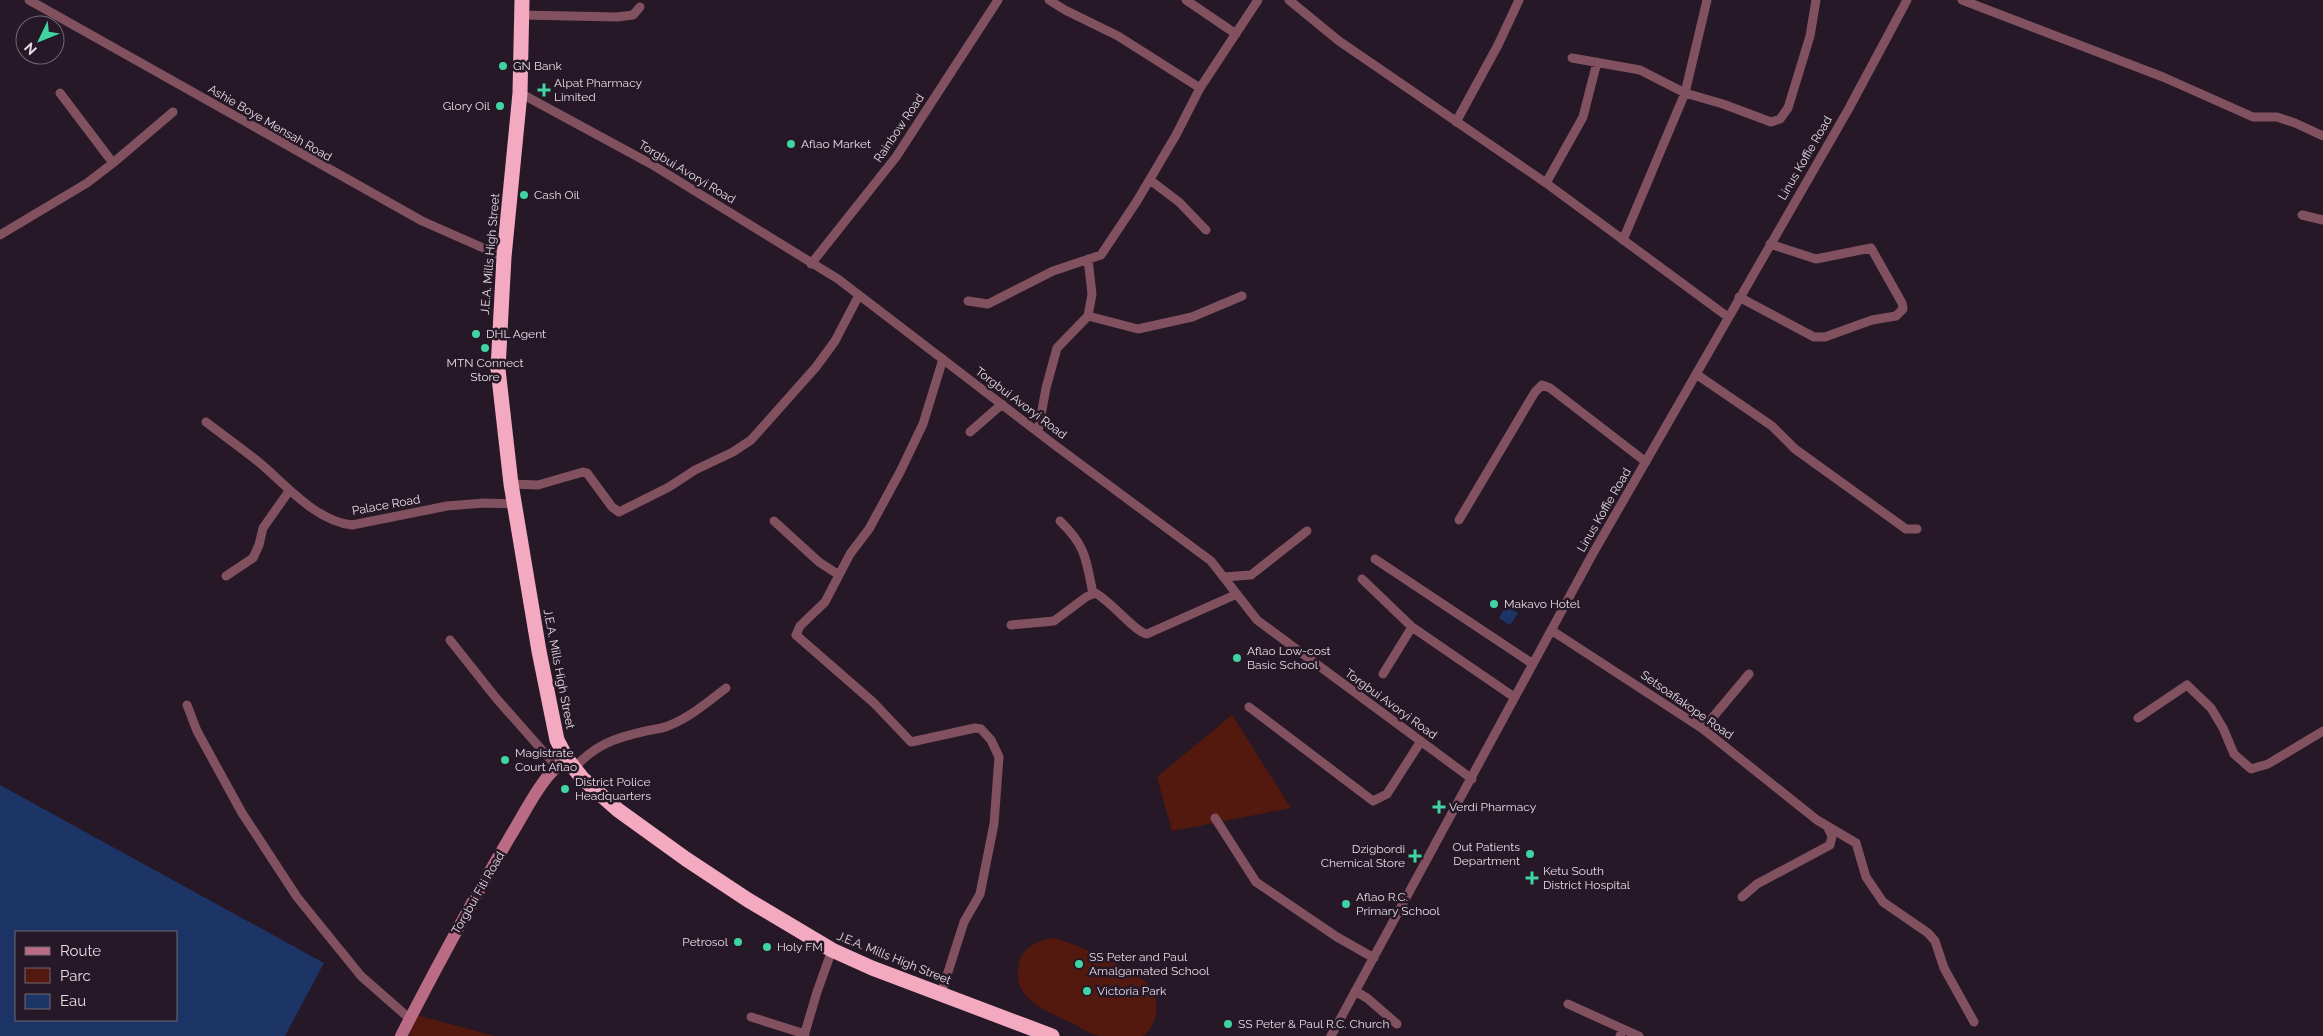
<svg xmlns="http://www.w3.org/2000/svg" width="2323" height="1036" font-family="Raleway,sans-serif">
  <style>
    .green { fill: #54190e }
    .water { fill: #1c3466; fill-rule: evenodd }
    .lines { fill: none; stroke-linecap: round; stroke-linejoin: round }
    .street { stroke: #825160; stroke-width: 9 }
    .secondary { stroke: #bb6c85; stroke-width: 12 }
    .highway { stroke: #f3a9bf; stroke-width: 15 }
    .poi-dot { fill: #3fd4a2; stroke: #261826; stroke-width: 2 }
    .labels { text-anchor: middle; stroke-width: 5; stroke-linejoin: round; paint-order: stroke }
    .poi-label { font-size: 12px; fill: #e4dae4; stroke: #261826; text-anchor: start }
    .street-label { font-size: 12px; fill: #e4dae4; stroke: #261826 }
  </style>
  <rect width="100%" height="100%" fill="#261826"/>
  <path class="green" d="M1232 715 1291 808 1172 831 1157 777Z
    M1053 938C1072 942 1133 969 1146 982 1155 990 1158 1003 1156 1014 1154 1023 1150 1031 1143 1036 1129 1036 1114 1036 1100 1036 1091 1035 1080 1027 1072 1023 1046 1011 1011 999 1019 964 1022 947 1038 941 1053 938Z
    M416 1015 495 1036H409Z"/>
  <path class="water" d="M1506 606 1518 613 1510 625 1499 618Z
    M0 785 324 963 285 1036H0ZM16 932H176V1020H16Z"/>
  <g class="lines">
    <path class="street" d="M29 0 422 221 504 257
      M1049 0 1065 10 1118 36 1200 88
      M1186 0 1236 34
      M1289 0 1339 41 1546 183 1728 317
      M1962 0 2163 77 2253 117H2277L2295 123 2323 136
      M522 15 617 17 633 15 640 7
      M1572 58 1640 70 1685 93 1723 104 1771 122 1780 119 1788 108 1810 36 1816 0
      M60 93 113 163 173 112
      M520 93 651 164 838 279 1056 446 1211 561 1257 620 1472 779
      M1456 122 1498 45 1519 0
      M1150 180 1179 202 1206 230
      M1546 183 1583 117 1597 62
      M2302 215 2323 220
      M0 235 87 183 113 163
      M1623 240 1685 93 1707 0
      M1088 259 1092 294 1088 316
      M811 264 896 157 998 0
      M1739 297 1814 337H1825L1872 320 1896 316 1903 309 1902 303 1871 248 1816 259 1770 244
      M968 301 988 304 1053 271 1101 255 1137 201 1176 135 1200 88 1258 0
      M1696 374 1772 426 1795 449 1906 529H1917
      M206 422C224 436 243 449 261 464 287 486 316 521 352 525L447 506 484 503 514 504
      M970 432 1002 404
      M1038 432 1046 388 1057 348 1088 316 1138 329 1192 317 1242 296
      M511 484 538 485 583 472 587 473 612 507 619 512 669 487 695 470 733 452 751 440 816 367 835 341 859 295
      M1459 520 1535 392 1542 385 1550 388 1646 462
      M774 521 819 562 839 575
      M1060 521C1086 546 1086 559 1093 594
      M1375 559 1533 664
      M226 576 253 558 259 545 263 528 289 491
      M1224 577 1251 575 1307 531
      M1362 579 1412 627 1514 697
      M1011 625 1054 621 1086 597 1095 593C1110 600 1136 633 1147 634L1237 594
      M1551 630 1703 729 1817 820 1856 843 1866 877 1883 902 1928 933 1935 941 1944 968 1974 1022
      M450 640 496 698 557 767
      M1383 674 1412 627
      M187 705 197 731 242 813 297 897 361 976 410 1019
      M1249 707 1373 801 1387 794 1421 741
      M2138 718 2187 685 2211 708 2223 728 2234 754 2251 769 2268 764 2323 731
      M1703 729 1749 674
      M573 769C595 745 614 738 646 731 653 729 661 729 668 726 689 718 708 702 726 688
      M1215 818 1256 882 1337 937 1374 958
      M1742 897 1757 884 1830 845 1832 836 1827 826
      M1355 991 1367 998 1397 1024
      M941 994 964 922 980 894 994 824 999 757 991 740 981 729 975 728 911 742 874 703 796 635 800 626 825 602 850 554 869 529 900 472 923 424 943 359
      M1568 1004 1623 1029
      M751 1017 805 1034
      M804 1036 817 992 832 950
      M1331 1036 1592 555 1848 110 1907 0
      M1620 1036 1623 1029 1639 1036"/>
    <path class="secondary" d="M401 1036C436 968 472 901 511 835 526 811 543 773 567 759"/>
    <path class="highway" d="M522 0 520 93 504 257 498 369 511 484 539 651 557 740 567 759 582 778 618 810 686 859 748 900 832 950 872 968 1052 1036"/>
  </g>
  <g class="poi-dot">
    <circle cx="503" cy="66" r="5"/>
    <path d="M541.5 82.5h5v5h5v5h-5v5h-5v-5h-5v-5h5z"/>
    <circle cx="500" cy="106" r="5"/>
    <circle cx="791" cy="144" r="5"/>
    <circle cx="524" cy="195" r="5"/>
    <circle cx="476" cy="334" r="5"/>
    <circle cx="485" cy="348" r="5"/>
    <circle cx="1494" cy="604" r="5"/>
    <circle cx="1237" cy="658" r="5"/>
    <circle cx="505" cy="760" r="5"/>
    <circle cx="565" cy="789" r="5"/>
    <path d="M1436.5 799.5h5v5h5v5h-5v5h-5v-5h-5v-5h5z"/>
    <circle cx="1530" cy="854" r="5"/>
    <path d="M1412.5 848.5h5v5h5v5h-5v5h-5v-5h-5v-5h5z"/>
    <path d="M1529.5 870.5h5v5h5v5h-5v5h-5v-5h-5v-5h5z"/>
    <circle cx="1346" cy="904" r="5"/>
    <circle cx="738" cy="942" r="5"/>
    <circle cx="767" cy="947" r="5"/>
    <circle cx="1079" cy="964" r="5"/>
    <circle cx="1087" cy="991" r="5"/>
    <circle cx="1228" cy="1024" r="5"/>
  </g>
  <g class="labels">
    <g class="poi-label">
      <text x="513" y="70">GN Bank</text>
      <text x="554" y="87">Alpat Pharmacy<tspan x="554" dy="14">Limited</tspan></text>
      <text x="490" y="110" text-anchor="end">Glory Oil</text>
      <text x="801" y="148">Aflao Market</text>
      <text x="534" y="199">Cash Oil</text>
      <text x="486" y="338">DHL Agent</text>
      <text x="485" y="367" text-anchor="middle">MTN Connect<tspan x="485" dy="14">Store</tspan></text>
      <text x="1504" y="608">Makavo Hotel</text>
      <text x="1247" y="655">Aflao Low-cost<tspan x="1247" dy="14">Basic School</tspan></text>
      <text x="515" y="757">Magistrate<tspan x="515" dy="14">Court Aflao</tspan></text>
      <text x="575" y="786">District Police<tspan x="575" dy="14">Headquarters</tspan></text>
      <text x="1449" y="811">Verdi Pharmacy</text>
      <text x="1520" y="851" text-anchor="end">Out Patients<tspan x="1520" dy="14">Department</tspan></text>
      <text x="1405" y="853" text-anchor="end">Dzigbordi<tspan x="1405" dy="14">Chemical Store</tspan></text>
      <text x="1543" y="875">Ketu South<tspan x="1543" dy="14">District Hospital</tspan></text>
      <text x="1356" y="901">Aflao R.C.<tspan x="1356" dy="14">Primary School</tspan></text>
      <text x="728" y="946" text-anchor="end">Petrosol</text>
      <text x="777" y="951">Holy FM</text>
      <text x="1089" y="961">SS Peter and Paul<tspan x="1089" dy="14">Amalgamated School</tspan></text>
      <text x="1097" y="995">Victoria Park</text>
      <text x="1238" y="1028">SS Peter &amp; Paul R.C. Church</text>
    </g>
    <g class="street-label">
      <text transform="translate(270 123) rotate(30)" y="4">Ashie Boye Mensah Road</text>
      <text transform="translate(899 128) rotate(-56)" y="4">Rainbow Road</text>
      <text transform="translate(1805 158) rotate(-60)" y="4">Linus Koffie Road</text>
      <text transform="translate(687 172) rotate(31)" y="4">Torgbui Avoryi Road</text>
      <text transform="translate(490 254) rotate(-85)" y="4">J.E.A. Mills High Street</text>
      <text transform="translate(1021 403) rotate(37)" y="4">Torgbui Avoryi Road</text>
      <text transform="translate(386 505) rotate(-10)" y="4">Palace Road</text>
      <text transform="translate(1604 510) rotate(-60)" y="4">Linus Koffie Road</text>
      <text transform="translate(559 669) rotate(79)" y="4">J.E.A. Mills High Street</text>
      <text transform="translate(1391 704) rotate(36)" y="4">Torgbui Avoryi Road</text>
      <text transform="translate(1687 705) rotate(35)" y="4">Setsoafiakope Road</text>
      <text transform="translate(478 893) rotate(-60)" y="4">Torgbui Fiti Road</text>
      <text transform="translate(894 958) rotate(22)" y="4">J.E.A. Mills High Street</text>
    </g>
  </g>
  <rect x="15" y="931" width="162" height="90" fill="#261826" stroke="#726672"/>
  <rect x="25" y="947" width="25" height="8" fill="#bb6c85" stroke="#726672"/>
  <text x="60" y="956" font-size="15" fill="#e4dae4">Route</text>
  <rect x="25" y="968" width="25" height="15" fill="#54190e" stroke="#726672"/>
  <text x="60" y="981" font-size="15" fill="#e4dae4">Parc</text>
  <rect x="25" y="994" width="25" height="15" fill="#1c3466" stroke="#726672"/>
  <text x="60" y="1006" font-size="15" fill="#e4dae4">Eau</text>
  <g transform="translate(40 40) rotate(227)"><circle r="24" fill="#261826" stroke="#726672"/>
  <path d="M0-4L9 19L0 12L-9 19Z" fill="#3fd4a2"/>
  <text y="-8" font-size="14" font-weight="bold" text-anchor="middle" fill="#e4dae4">N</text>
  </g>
</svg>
